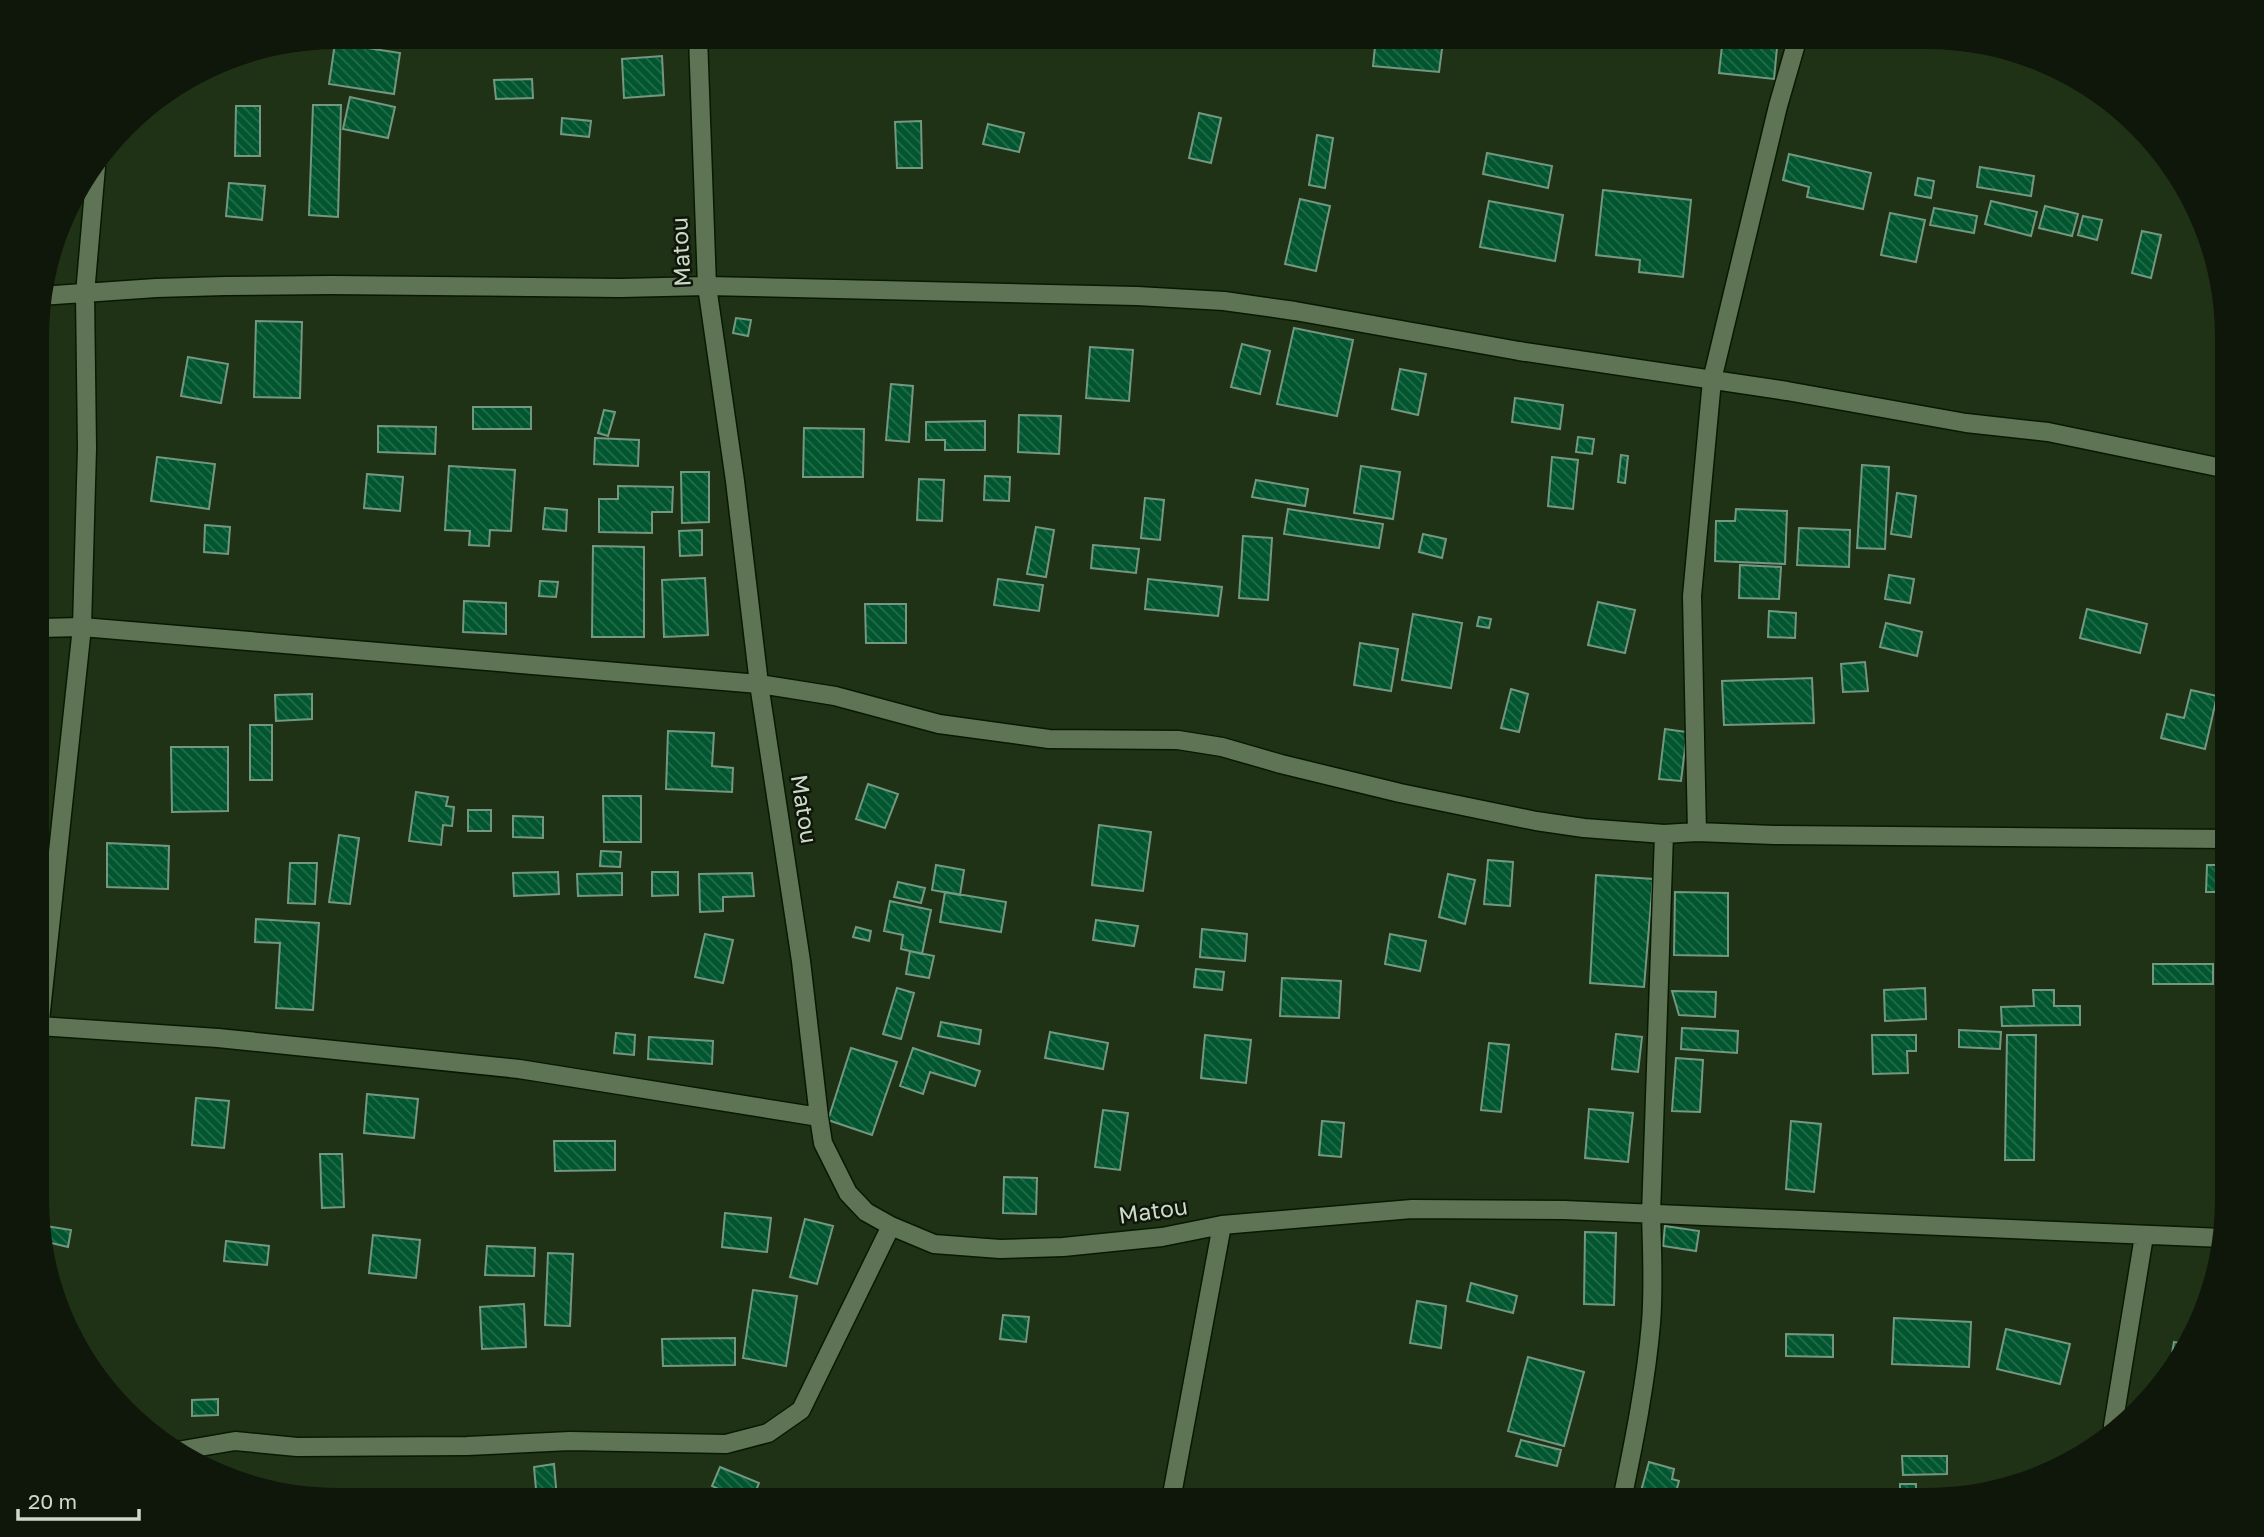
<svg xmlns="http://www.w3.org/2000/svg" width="2264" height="1537" font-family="'Golos Text',sans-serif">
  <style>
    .building { fill: url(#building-back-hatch); stroke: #739780; stroke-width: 2 }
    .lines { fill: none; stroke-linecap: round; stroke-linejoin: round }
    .street-casing { stroke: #081901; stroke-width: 21 }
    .street { stroke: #5f7455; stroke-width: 18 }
    .labels { text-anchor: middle; stroke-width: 5; stroke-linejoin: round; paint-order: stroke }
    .street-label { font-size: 23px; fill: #cedac9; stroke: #0f170b }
  </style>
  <defs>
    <pattern id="building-back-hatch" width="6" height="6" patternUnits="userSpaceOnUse" patternTransform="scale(1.75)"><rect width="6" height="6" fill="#01552f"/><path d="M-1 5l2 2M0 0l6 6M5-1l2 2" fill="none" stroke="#256d4c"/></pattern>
  </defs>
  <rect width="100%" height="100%" fill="#203216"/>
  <path class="building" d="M1376 37 1443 41 1439 72 1373 66Z
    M1723 37H1778L1774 79 1719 73Z
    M335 43 400 53 394 94 329 84Z
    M662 56 664 95 624 98 622 59Z
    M532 79 533 98 496 99 494 80Z
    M350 97 395 107 388 138 343 129Z
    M313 105H341L338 217 309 215Z
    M236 106H260V156H235Z
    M1199 113 1221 118 1211 163 1189 158Z
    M562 118 591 121 589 137 561 134Z
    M921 121 922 168H897L895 122Z
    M988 124 1024 133 1019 152 983 144Z
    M1317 135 1333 138 1325 188 1309 185Z
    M1487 153 1552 166 1548 188 1483 174Z
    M1789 154 1871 173 1863 209 1807 197 1809 187 1783 180Z
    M1980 167 2034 176 2031 196 1977 187Z
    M1918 178 1934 181 1931 198 1915 195Z
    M229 183 265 186 262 220 226 216Z
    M1603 190 1691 200 1683 277 1639 272 1640 260 1596 255Z
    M1300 199 1330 206 1316 271 1285 264Z
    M1489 201 1563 215 1555 261 1480 247Z
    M1991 201 2037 212 2031 236 1985 224Z
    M2045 206 2078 214 2072 236 2039 228Z
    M1934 208 1977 216 1974 233 1930 225Z
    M1890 213 1925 220 1916 262 1881 255Z
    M2083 216 2102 220 2097 240 2078 235Z
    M2142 231 2161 235 2151 278 2132 273Z
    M736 318 751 320 748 336 733 333Z
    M256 321 302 322 300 398 254 397Z
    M1294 328 1353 340 1337 416 1277 404Z
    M1242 344 1270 351 1260 394 1231 387Z
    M1090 347 1133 350 1129 401 1086 398Z
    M188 357 228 364 221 403 181 396Z
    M1400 369 1426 374 1418 415 1392 409Z
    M891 384 913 386 909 442 886 440Z
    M1515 398 1563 405 1560 429 1512 422Z
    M473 407H531V429H473Z
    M604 410 615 412 608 436 598 433Z
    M1019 415 1061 416 1059 454 1018 452Z
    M985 421V450H945V440H926V422Z
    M378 426 436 427 435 454 378 452Z
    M804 428 864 429 863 477H803Z
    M1578 437 1594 439 1592 454 1576 452Z
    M595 438 639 440 638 466 594 464Z
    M1621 455 1628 456 1625 483 1618 482Z
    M157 457 215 464 209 509 151 501Z
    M1552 457 1578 460 1573 509 1548 506Z
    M1862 465 1889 467 1885 549 1857 548Z
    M449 466 515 470 511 531 490 530 489 546 469 545 470 531 445 530Z
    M1361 466 1400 472 1393 519 1354 513Z
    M681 472H709V522L682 523Z
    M367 474 403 477 400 511 364 508Z
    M985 476 1010 477 1009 501 984 500Z
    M919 479 944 480 942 521 917 520Z
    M1256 480 1308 489 1305 506 1252 497Z
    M618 486 673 487 672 512H652V533L599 532V499H618Z
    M1897 493 1916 496 1911 537 1891 534Z
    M1145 498 1164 500 1160 540 1141 538Z
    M545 508 567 510 566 531 543 529Z
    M1288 509 1383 524 1379 548 1284 534Z
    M1736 509 1787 511 1785 564 1715 561 1716 521H1735Z
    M205 525 230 527 228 554 204 552Z
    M1036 527 1054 530 1046 577 1027 574Z
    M1799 528 1850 530 1849 567 1797 565Z
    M702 530V555L680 556 679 531Z
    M1423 534 1446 539 1442 558 1419 552Z
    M1243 536 1272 538 1268 600 1239 598Z
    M1093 545 1139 549 1136 573 1091 568Z
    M593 546 644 547V637H592Z
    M1740 565 1781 567 1779 599 1739 598Z
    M1889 575 1914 579 1910 603 1885 599Z
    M705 578 708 635 664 637 662 580Z
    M998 579 1043 585 1039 611 994 605Z
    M1148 579 1222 587 1218 616 1145 609Z
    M540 581 558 582 556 597 539 596Z
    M464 601 506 603V634L463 632Z
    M1598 602 1635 610 1625 653 1588 645Z
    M865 604H906V643H866Z
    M2087 609 2147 624 2140 653 2080 638Z
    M1769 611 1796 613 1795 638 1768 637Z
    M1413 614 1462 623 1451 688 1402 680Z
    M1479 617 1491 619 1489 628 1477 626Z
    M1886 623 1922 632 1917 656 1880 647Z
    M1360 643 1398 649 1391 691 1354 685Z
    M1865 662 1868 691 1843 692 1841 664Z
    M1812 678 1814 723 1724 725 1722 681Z
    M1511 689 1528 694 1519 732 1501 728Z
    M2191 690 2217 696 2205 749 2161 738 2167 714 2184 718Z
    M312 694V719L276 721 275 695Z
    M250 725H272V780H250Z
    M1665 729 1687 732 1681 781 1659 779Z
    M668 731 714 733 712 766 733 768 732 792 666 789Z
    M171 747H228V811L172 812Z
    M868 784 898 794 885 828 856 819Z
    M416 792 448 797 446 806 454 807 452 826 443 825 441 845 409 841Z
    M603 796H641V842H604Z
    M468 810H491V831H468Z
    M513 816 543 817V838L513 837Z
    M1099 825 1151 832 1143 891 1092 885Z
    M339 835 359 838 350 904 329 902Z
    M107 843 169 846 168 889 107 887Z
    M601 851 621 852 620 867 600 866Z
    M1488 860 1513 862 1510 906 1484 904Z
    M290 863H317L315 904 288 903Z
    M936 865 964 870 960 895 932 890Z
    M2207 865H2227V892H2206Z
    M558 872 559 894 514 896 513 873Z
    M652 872H678V895L652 896Z
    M622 873V895L578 896 577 874Z
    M752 873 754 896 723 897V911L700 912 699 874Z
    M1448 874 1475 880 1465 924 1439 917Z
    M1596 875 1653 879 1644 987 1590 983Z
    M898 882 925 888 921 903 894 897Z
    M945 892 1006 902 1001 932 940 922Z
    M1675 892 1728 893V956L1674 955Z
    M890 901 931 910 922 954 901 949 903 935 884 931Z
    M256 919 319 923 313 1010 276 1008 280 943 255 942Z
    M1096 920 1138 926 1134 946 1093 940Z
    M856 927 871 931 869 941 853 937Z
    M1202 929 1247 934 1245 961 1200 957Z
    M705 934 733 940 723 983 695 977Z
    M1390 934 1426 941 1420 971 1385 964Z
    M910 951 934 956 929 978 906 974Z
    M2153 964H2213V984H2153Z
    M1196 969 1224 972 1222 990 1194 987Z
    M1282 978 1341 981 1339 1018 1280 1016Z
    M897 988 914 993 901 1039 883 1034Z
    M1925 988 1926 1019 1885 1021 1884 990Z
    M2033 990H2054V1006H2080V1025L2002 1026 2001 1007 2034 1006Z
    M1672 991 1716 992 1715 1017 1679 1015Z
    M941 1022 981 1030 979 1044 938 1036Z
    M1682 1028 1738 1031 1737 1053 1681 1049Z
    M1959 1030 2001 1032 2000 1049 1959 1047Z
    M1050 1032 1108 1043 1103 1069 1045 1058Z
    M616 1033 635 1035 634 1055 614 1053Z
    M1616 1034 1642 1037 1638 1072 1612 1069Z
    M1205 1035 1251 1040 1246 1083 1201 1078Z
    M1872 1035H1916V1051H1907L1908 1073 1873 1074Z
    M2007 1035H2036L2034 1160H2005Z
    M649 1037 713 1041 712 1064 648 1059Z
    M1489 1043 1509 1045 1501 1112 1481 1110Z
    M851 1048 897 1062 872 1135 828 1120Z
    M913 1048 980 1071 975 1086 930 1072 923 1094 900 1086Z
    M1676 1058 1703 1060 1700 1112 1672 1111Z
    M367 1094 418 1099 414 1138 364 1133Z
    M196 1098 229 1101 224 1148 192 1145Z
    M1589 1109 1633 1113 1628 1162 1585 1158Z
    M1103 1110 1128 1113 1120 1170 1095 1167Z
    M1322 1121 1344 1123 1341 1157 1319 1155Z
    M1791 1121 1821 1124 1814 1192 1786 1189Z
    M554 1141H615V1170L555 1171Z
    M320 1154H342L344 1207 322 1208Z
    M1004 1177 1037 1178 1036 1214 1003 1213Z
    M725 1213 771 1218 767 1252 722 1247Z
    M805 1219 833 1226 817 1284 790 1277Z
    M46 1226 71 1230 68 1247 43 1241Z
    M1665 1226 1699 1231 1696 1251 1663 1246Z
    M1585 1232 1616 1233 1614 1305 1584 1304Z
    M373 1235 420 1240 416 1278 369 1273Z
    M226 1241 269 1246 267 1265 224 1261Z
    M487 1246 535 1248 534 1276 485 1275Z
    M548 1253 573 1254 570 1326 545 1325Z
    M1471 1283 1517 1296 1513 1313 1467 1301Z
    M753 1290 797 1296 786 1366 743 1358Z
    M1417 1301 1446 1306 1441 1348 1410 1343Z
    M524 1304 526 1347 482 1349 480 1307Z
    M1003 1315 1029 1317 1026 1342 1000 1339Z
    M1894 1318 1971 1322 1969 1367 1892 1364Z
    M2006 1329 2070 1344 2060 1384 1997 1369Z
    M1786 1334 1833 1335V1357L1786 1356Z
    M735 1338V1365L663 1366 662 1339Z
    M2174 1342 2186 1344 2168 1377Z
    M1528 1357 1584 1372 1564 1446 1508 1431Z
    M218 1399V1415L192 1416V1400Z
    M1521 1440 1561 1450 1557 1466 1516 1456Z
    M1902 1456H1947V1474L1903 1475Z
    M1649 1462 1674 1469 1672 1479 1679 1481 1674 1499 1641 1491Z
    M554 1464 557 1499 537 1500 534 1467Z
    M720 1467 759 1483 752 1500H744L712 1486Z
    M1900 1484H1916V1496H1900Z"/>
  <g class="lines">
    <g class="street-casing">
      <path id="street" d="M698 37 707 286 735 481 759 684 801 961 819 1117 823 1143 848 1193 866 1212 891 1226 934 1244 1000 1249 1063 1247 1162 1237 1222 1225 1412 1209 1564 1210 2223 1238
        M40 296 156 288 225 286 331 285 620 288 707 286 1137 296 1224 301 1295 311 1519 351 1787 391 1966 423 2048 432 2227 469
        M39 628 82 627 759 684 835 696 939 724 1049 739 1178 740 1222 747 1281 764 1400 793 1536 821 1584 828 1664 834 1697 832 1774 835 2227 839
        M1697 832 1692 596 1712 380 1778 106 1798 37
        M39 1026 218 1038 519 1069 819 1117
        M39 1030 82 627 87 448 85 294 96 167
        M2113 1426 2144 1236
        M177 1451 235 1441 297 1447 467 1446 570 1441 726 1444 768 1433 801 1410 891 1226
        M1171 1500 1222 1225
        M1622 1500C1634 1442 1646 1382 1651 1323 1654 1287 1652 1250 1651 1214L1664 834"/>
    </g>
    <use href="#street" class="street"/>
  </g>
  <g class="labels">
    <g class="street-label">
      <text transform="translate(681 252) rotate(-93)" y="8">Matou</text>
      <text transform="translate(804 809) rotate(81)" y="8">Matou</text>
      <text transform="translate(1153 1211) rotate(-8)" y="8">Matou</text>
    </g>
  </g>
  <path d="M0 0H2264V1537H0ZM337 49H1927A288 288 0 0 1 2215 337V1200A288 288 0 0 1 1927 1488H337A288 288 0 0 1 49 1200V337A288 288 0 0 1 337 49Z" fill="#0f170b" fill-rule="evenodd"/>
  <path d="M18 1509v10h121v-10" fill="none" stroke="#cedac9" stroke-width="3.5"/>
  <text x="28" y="1509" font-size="21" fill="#cedac9" stroke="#0f170b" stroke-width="5" paint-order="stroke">20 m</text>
</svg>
